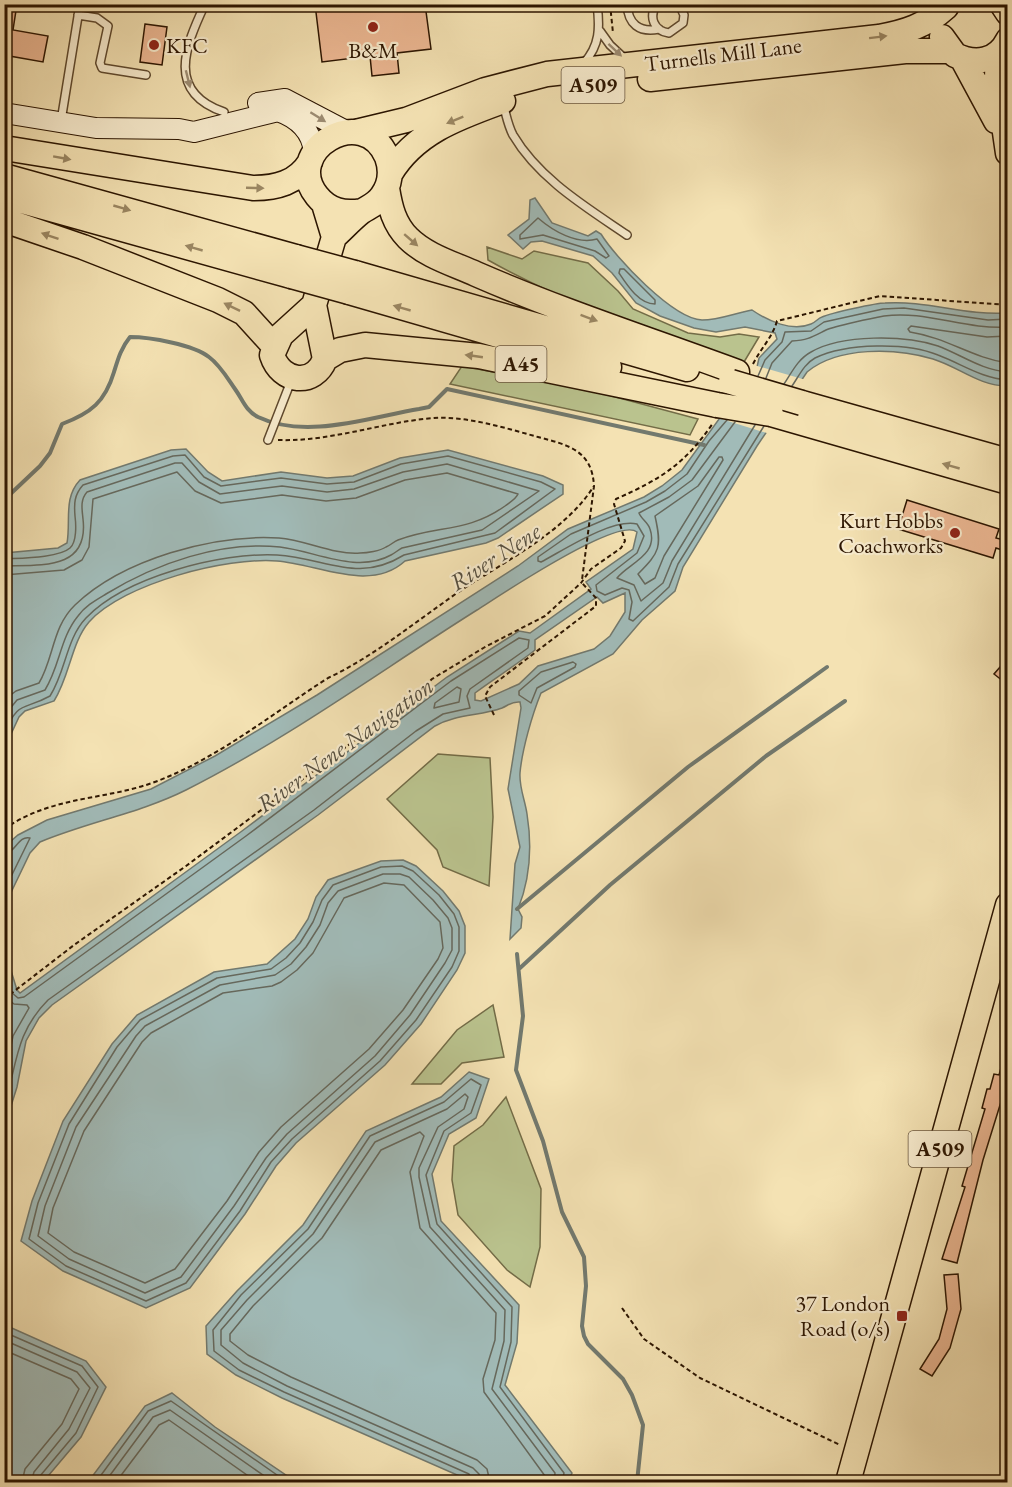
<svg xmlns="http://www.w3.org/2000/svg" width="1012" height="1487" font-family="'EB Garamond',serif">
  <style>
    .green { fill: #bac38e; stroke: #736c47; stroke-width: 1.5 }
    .water { fill: #a1bbb8; stroke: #72796e; stroke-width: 1.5; fill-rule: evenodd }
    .pier { fill: #f4e2b3 }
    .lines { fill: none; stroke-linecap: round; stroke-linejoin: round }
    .shore { stroke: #66685c; stroke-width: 1.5 }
    .stream { stroke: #72796e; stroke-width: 4 }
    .building { fill: #ecb792; stroke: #2c1500; stroke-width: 1.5 }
    .service-casing { stroke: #5e482d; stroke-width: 10 }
    .secondary-casing { stroke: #2c1500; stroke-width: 22 }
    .trunk-casing { stroke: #2c1500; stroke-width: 27 }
    .path { stroke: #2c1500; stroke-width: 2; stroke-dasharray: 4.5 3; stroke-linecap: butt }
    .service { stroke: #f8ecce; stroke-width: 7 }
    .secondary { stroke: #f8ecce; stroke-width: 20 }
    .trunk { stroke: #f4e2b3; stroke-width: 24 }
    .trunk-bridge-casing { stroke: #2c1500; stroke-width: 27; stroke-linecap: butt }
    .trunk-bridge { stroke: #f4e2b3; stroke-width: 24 }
    .oneway { fill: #9a8662 }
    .oneway2 { fill: #9c8b71 }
    .poi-dot { fill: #8f2418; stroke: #f8ecce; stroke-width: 2 }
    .labels { text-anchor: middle; stroke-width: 4.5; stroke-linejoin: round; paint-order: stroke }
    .shield { fill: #f8ecce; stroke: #69563e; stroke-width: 1.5 }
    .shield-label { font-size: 21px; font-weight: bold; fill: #2c1500 }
    .poi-label { font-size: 22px; fill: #2c1500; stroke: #f8ecce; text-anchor: end }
    .street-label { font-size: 22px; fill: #2c1500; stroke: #f8ecce }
    .water-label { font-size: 24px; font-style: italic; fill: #554f40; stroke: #f8ecce }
  </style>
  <rect width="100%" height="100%" fill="#f4e2b3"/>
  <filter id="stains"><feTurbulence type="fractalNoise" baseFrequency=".00333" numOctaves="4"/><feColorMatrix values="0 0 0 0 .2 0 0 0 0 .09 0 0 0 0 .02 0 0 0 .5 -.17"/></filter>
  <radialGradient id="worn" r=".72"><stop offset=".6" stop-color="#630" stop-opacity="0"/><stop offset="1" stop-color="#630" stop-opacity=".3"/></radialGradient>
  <path class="green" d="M487 247 522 259 534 251 588 263 618 291 633 309 688 333 720 337 739 334 759 337 744 362C657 335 568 305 488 260Z
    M462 366 593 391 698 419 690 435 450 384Z
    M438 754 490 758 493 817 489 886 443 867 437 850 387 799Z
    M493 1005 504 1057 462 1063 441 1084H412L457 1030Z
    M506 1097 541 1189 540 1247 530 1287 507 1270 458 1215 452 1180 454 1146 483 1125Z"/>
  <path class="water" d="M535 198 552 223 588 236 596 231 601 234C615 257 673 319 702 320 719 320 735 313 752 310 768 321 792 332 811 324 815 323 818 318 822 317 831 313 876 303 885 303 926 300 966 316 1007 313V386C979 386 959 367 933 359 896 348 838 346 807 372L757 446 683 567 675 591 642 620 613 654 541 693C532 715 522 750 520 773 519 787 525 800 527 814 532 845 530 879 518 909L522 917 521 928 510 939 515 864 520 847 508 789 521 708 520 702C512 701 509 705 502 708 480 716 456 714 435 726L318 815 52 1005 39 1018 26 1041 17 1087 5 1125 4 948 17 990 20 993 242 831 447 677 519 631 530 633 591 589 586 582 633 549 637 532C618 516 499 596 477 610 380 671 289 738 186 790 140 813 88 822 40 842L30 853 5 905V853L11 841 18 835 47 820 151 789 215 756 317 695 518 566 568 529 644 497 662 486 682 470 757 367 759 358 777 339 775 333 745 327 716 332 694 328 660 316 636 303 612 273 593 256 542 241 531 242 523 249 508 235 529 219 530 200ZM625 593V612L610 636 594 649 538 666 519 684 481 701 475 700V693C495 678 515 666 535 650V640L597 597 603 603Z
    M186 449 208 472 222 481 281 472 327 478 353 476 400 458 448 450 543 476 563 485V494L498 538 486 543 405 561C370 593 318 564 277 561 227 557 124 583 89 622 71 643 70 676 54 701L25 711 19 717 5 747V553L58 548 67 543C71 521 63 498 80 480L171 450Z
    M403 860 416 866 443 891 459 911 465 926V953L457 970 421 1024 385 1065 296 1143 276 1166 245 1214 190 1288 146 1308 63 1271 21 1241 32 1201 63 1121 112 1044 137 1015 214 972 267 964 295 939 308 919 316 897 328 880 381 861Z
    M469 1072 489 1079 476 1118 449 1134 432 1174 441 1221 519 1305 517 1343 505 1385 572 1473 567 1482H473L282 1398 236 1375 207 1354 206 1326 237 1291 303 1225 366 1131 441 1097Z
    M5 1325 86 1361 106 1387 81 1437 43 1482H5Z
    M172 1393 215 1427 289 1477 303 1482H88L145 1406Z"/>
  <path class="pier" d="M754 365 806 380 770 434 718 418Z"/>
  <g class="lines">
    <path class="shore" d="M538 218C553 231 577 245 597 239L609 256 606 258 595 251 543 235 520 239V235Z
      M620 269H624L655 300V304C639 304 627 285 619 273Z
      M1008 336 987 337 911 326 908 329 910 332C948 338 972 358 1008 363
      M758 376 765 360 782 342 785 332 811 331 824 322 883 309 904 308 988 320 1008 319
      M766 378 772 363 792 341C808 340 812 337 826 330 835 326 873 318 884 316 925 310 966 330 1008 327
      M784 384C792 372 798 359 811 352 842 334 905 335 938 346 962 355 981 370 1008 372
      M792 386C799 376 804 364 815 358 846 343 907 342 938 355 962 364 981 378 1008 380
      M727 420 709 441 687 474 665 491 646 502 571 534 538 557V561L541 562C564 550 612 518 637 524L644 536 637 553 596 585 597 591 605 595 622 588 629 590 632 602 629 619 633 621 669 587 678 564 764 426
      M735 422 692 480 669 497 639 513C641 519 648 522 650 529 659 555 629 563 617 578L634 585 641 601 663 583 672 561 755 425
      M719 457H722L723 460 664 556 655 578 645 584 638 574C660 552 662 547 655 516L698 486Z
      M4 559C19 558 59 558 70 548 77 542 76 524 75 516 74 504 74 495 83 485L173 456 185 455 204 477 221 486 281 478 327 484 354 482 401 464 448 456 541 482 555 489 495 533 404 555C357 584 326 558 277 555 221 552 125 577 86 618 66 639 66 671 50 696 23 711 19 699 4 734
      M4 566C42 565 89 570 83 519 82 509 80 500 87 492L175 463H182L199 482 220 494 282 486 327 492 354 489 403 472 447 464 539 491 482 530 402 548C398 550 395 553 391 555 357 574 315 551 280 547 220 541 157 563 106 594 96 600 85 606 78 616 60 638 60 666 45 690L17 700 4 716
      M4 575 64 570 82 560 89 547 93 499 177 472 195 491 221 503 282 495 326 501 356 498 405 480 447 473 518 494C516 499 510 502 505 506 467 533 437 525 398 540 393 542 391 545 386 547 380 551 367 553 360 553 333 555 306 540 279 538 214 534 123 559 75 605 52 627 54 658 39 683L16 691 4 700
      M573 662 576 664 575 667 537 688 531 703 519 695V691L541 672Z
      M457 687 461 689 459 702 434 708 435 703Z
      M4 854C16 853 18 835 30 838L4 891
      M402 866 413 871 439 895 454 914 459 927V951L452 967 416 1020 380 1061 292 1139 271 1162 240 1211 186 1283 146 1301 66 1266 29 1239 38 1203 69 1124 117 1047 140 1020 217 978 271 969 286 958 300 943 313 922 322 900 333 885 381 867Z
      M383 874H400L409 877 433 900 448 918 452 928V950L445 963 410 1015 375 1056 287 1134 266 1158 234 1206 181 1277 145 1293 69 1259 38 1236 45 1206 76 1127 136 1036 145 1026 220 985 275 975 291 964 306 947 320 925 328 903 338 891Z
      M384 883 404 885 440 922 443 948 438 959 403 1010 369 1049 281 1127 259 1152 227 1201 175 1269 145 1283 74 1252 48 1233 53 1208 84 1131 142 1042 151 1033 223 993 272 986 281 982 297 970 313 953 344 898Z
      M4 969 11 992 18 998 24 997 246 836 451 681 519 638 529 640 528 648 470 689 467 696 470 708 443 714 416 731 314 810 48 1000C15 1033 17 1065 4 1108
      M4 996 14 1004 27 1005 29 1008 13 1036 4 1080
      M4 1332 82 1366 98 1387 76 1433 40 1476 39 1482
      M4 1340 77 1372 90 1388 69 1429 34 1472 31 1482
      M4 1350 71 1379 79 1389 62 1424 25 1469 22 1482
      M96 1482 148 1411 171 1401 287 1482
      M105 1482 153 1417 170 1410 273 1482
      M116 1482 159 1425 169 1420 257 1482
      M473 1482 469 1474 284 1392 239 1370 214 1351 213 1330 241 1295 308 1229 370 1136 444 1102 471 1079 481 1085 471 1113 444 1131 426 1175 437 1224 512 1307 511 1342 500 1387 564 1473 562 1482
      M481 1482 479 1474 473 1468 287 1386 243 1363 221 1345V1330L247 1300 313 1234 375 1142 447 1109 465 1094 468 1097 464 1109 438 1127 419 1168V1177L430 1227 505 1310 504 1341 492 1389 555 1473 554 1482
      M490 1482 487 1469 477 1460 291 1377 248 1355 230 1341V1334L253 1306 322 1238 381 1150 420 1132 424 1136 410 1172 420 1228 496 1313 495 1340 483 1379 484 1392 545 1476V1482"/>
    <path class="stream" d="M4 500 40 466 50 453 62 424C91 413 105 402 114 372 118 359 121 348 130 337 150 337 194 345 209 357 220 365 228 379 235 389 243 400 245 410 258 417 306 440 370 417 419 409L429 407 447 389 704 445
      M517 909 688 767 827 667
      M517 954 523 1016 516 1070 543 1141 562 1212 584 1257 586 1286 582 1326 584 1336 588 1344 623 1379 632 1395 643 1425 637 1482
      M520 968 610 885 766 756 845 701"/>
  </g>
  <path class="building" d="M4 4H17L13 30 48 36 43 62 4 55Z
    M315 4H425L431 49 397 53 399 73 372 76 370 56 322 62Z
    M145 24 167 27 162 65 140 62Z
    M907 500 999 529 996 538 1008 541 1005 551 996 548 993 558 898 529Z
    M1008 658V685L994 674Z
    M1005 1054H1008V1090L1005 1089 983 1160 957 1263 942 1259 965 1187 962 1186 985 1109 982 1108 987 1089H990L994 1074 999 1075Z
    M958 1274 961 1309 950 1348 932 1376 920 1369 939 1339 947 1309 944 1275Z"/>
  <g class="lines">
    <g class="service-casing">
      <path id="service" d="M205 4C185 47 166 92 224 112
        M627 4C628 24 639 33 659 29
        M657 4C648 17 654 31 669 33L683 23 684 15 679 4
        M78 15 97 18 108 26 100 63 102 68 146 75
        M600 31 610 45 624 58
        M584 63C600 45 600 28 597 4
        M503 104C506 114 508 126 513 135 539 179 586 207 627 235
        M61 121 80 4
        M268 440 291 381"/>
    </g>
    <g class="secondary-casing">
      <path id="secondary" d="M258 103 285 99 348 132
        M4 113 96 128 179 129 194 132 278 111C298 118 312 131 314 152"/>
    </g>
    <g class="trunk-casing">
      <path id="trunk" d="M1002 4 1008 13
        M942 37 955 55C975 65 997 62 1008 40
        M998 54 997 77 1008 153
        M962 58 996 121
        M650 79 905 51H951
        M356 132 406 120 485 90 547 74 879 37C906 32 925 26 946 7
        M4 148 253 188C276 188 297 183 310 162
        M390 174C415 132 459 117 503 101
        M4 176 296 257
        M387 188C390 207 394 224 408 238 426 256 454 264 476 274 561 311 650 340 737 372
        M4 196 291 276
        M4 220 83 247 218 300 244 313 274 346
        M334 237C343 229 351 220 361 212 368 207 376 205 382 196 390 185 392 171 387 157 363 101 281 151 317 196 329 211 344 214 362 211
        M355 273 687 369
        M349 292 609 367
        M314 305 325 359C314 387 281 383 272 355L281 335 314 305 334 237 324 204
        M325 359 340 350 365 345 479 356 717 405
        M802 403 1008 461
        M771 414 1008 482
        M848 1482 1008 905"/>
    </g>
    <path class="path" d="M610 4 613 33
      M753 364C761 348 772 338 777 321L880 296 1008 305
      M278 440C331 442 382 422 434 418 468 416 505 428 538 437 568 445 592 450 594 486L582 580
      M494 715 485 696 490 687 596 606V598L582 583
      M4 829C55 794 108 801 160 780 221 756 273 713 328 678 370 658 405 630 443 603 491 567 561 538 594 486
      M4 999 74 945 186 866 417 694 432 679 485 647 545 616 581 583 591 569 621 548 625 541 614 504 616 499C661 479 685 464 713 423
      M622 1308 644 1339 700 1378 840 1445"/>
    <use href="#service" class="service"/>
    <use href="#secondary" class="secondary"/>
    <use href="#trunk" class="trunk"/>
    <g class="trunk-bridge-casing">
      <path id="trunk-bridge" d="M296 257 355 273
        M291 276 349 292
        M731 382 802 403
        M717 405 771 414"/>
    </g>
    <use href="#trunk-bridge" class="trunk-bridge"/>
  </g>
  <defs><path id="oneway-solid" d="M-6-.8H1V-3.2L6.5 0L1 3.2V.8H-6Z" transform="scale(1.5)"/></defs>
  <g class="oneway">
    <use href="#oneway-solid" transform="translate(878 37) rotate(-7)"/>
    <use href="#oneway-solid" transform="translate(455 120) rotate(158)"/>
    <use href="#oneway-solid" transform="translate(62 158) rotate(10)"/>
    <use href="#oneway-solid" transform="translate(255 188) rotate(2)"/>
    <use href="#oneway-solid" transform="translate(122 208) rotate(16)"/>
    <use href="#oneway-solid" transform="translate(50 236) rotate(-161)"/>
    <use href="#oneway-solid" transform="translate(411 240) rotate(41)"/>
    <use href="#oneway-solid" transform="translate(194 248) rotate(-164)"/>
    <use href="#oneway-solid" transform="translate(232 307) rotate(-154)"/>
    <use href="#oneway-solid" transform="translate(402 308) rotate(-164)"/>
    <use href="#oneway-solid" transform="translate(589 318) rotate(20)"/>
    <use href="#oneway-solid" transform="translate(474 356) rotate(-172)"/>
    <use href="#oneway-solid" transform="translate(951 466) rotate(-164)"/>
  </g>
  <g class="oneway2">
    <use href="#oneway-solid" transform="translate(615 50) rotate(43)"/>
    <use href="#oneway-solid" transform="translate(188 79) rotate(76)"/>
    <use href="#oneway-solid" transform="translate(318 117) rotate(32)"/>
  </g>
  <g class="poi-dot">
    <circle cx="373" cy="27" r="6"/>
    <circle cx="154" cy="45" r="6"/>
    <circle cx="955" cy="533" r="6"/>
    <rect x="896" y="1310" width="12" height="12" rx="3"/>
  </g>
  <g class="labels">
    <g class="shield">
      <rect x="561.5" y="67" width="63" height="36" rx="4.5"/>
      <rect x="495.5" y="346" width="51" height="36" rx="4.5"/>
      <rect x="908.5" y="1131" width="63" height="36" rx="4.5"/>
    </g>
    <g class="shield-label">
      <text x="593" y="92">A509</text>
      <text x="521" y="371">A45</text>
      <text x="940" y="1156">A509</text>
    </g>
    <g class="poi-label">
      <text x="166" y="53" text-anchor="start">KFC</text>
      <text x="373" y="58" text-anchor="middle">B&amp;M</text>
      <text x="943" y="528">Kurt Hobbs<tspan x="943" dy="25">Coachworks</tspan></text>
      <text x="890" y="1311">37 London<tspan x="890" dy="25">Road (o/s)</tspan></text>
    </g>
    <g class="street-label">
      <text transform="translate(723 54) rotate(-7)" y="8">Turnells Mill Lane</text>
    </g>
    <g class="water-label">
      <text transform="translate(495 557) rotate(-33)" y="8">River Nene</text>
      <text transform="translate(345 745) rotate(-36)" y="8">River Nene Navigation</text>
    </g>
  </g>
  <rect width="1012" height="1487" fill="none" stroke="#f4e2b3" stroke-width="24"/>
  <rect x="6" y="6" width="1000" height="1475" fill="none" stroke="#2c1500" stroke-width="3"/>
  <rect x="12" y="12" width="988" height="1463" fill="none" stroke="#2c1500" stroke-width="1.5"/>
  <rect width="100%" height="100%" filter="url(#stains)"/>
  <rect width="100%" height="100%" fill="url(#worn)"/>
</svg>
